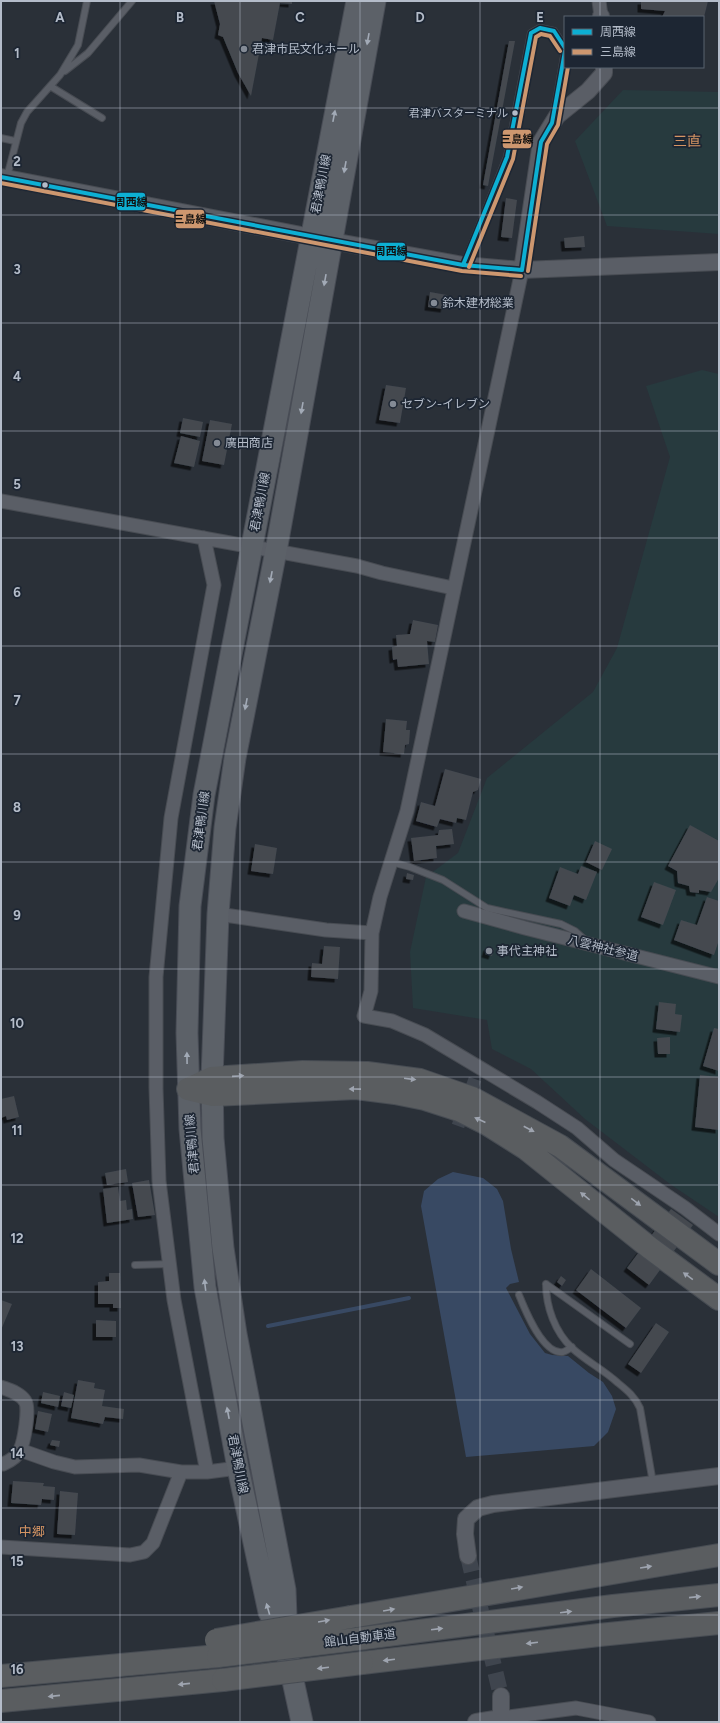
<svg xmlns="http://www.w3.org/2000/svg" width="720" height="1723" font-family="Figtree,'Noto Sans JP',sans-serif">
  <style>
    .green { fill: #273a3e }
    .water { fill: #384963 }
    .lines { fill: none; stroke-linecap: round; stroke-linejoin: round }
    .stream { stroke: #384963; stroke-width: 4 }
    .building { fill: #444950; filter: url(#shadow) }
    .minor-tunnel { stroke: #3f454e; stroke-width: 13; stroke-dasharray: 13 6; stroke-linecap: butt }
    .tertiary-tunnel { stroke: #3f454e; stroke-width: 16; stroke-dasharray: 16 8; stroke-linecap: butt }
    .service-casing { stroke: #484c53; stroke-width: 8 }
    .minor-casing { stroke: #484c53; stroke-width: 15 }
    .tertiary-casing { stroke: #484c53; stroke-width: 18 }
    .primary-casing { stroke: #484c55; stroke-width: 23 }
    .motorway-casing { stroke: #474c53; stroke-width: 24 }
    .service { stroke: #5a5e66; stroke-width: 6 }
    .minor { stroke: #5a5e66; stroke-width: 13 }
    .tertiary { stroke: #5a5e66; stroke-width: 16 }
    .primary { stroke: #5c6168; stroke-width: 21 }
    .motorway { stroke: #5a5d60; stroke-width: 22 }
    .motorway-bridge-casing { stroke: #474c53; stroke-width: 24; stroke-linecap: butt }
    .motorway-bridge { stroke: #5a5d60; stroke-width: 22 }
    .bus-1-casing { stroke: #1d2633; stroke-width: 7 }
    .bus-2-casing { stroke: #1d2633; stroke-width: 7 }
    .bus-1 { stroke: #0dafd3; stroke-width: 4 }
    .bus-2 { stroke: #cd976f; stroke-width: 4 }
    .oneway { fill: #a2aab6 }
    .oneway2 { fill: #9ea4af }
    .grid { fill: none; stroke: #b4bcc9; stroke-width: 1; stroke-opacity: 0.55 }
    .poi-dot { fill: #848b96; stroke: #1d2633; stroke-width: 1.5 }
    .bus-dot { fill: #b4bcc9; stroke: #1d2633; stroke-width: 1.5 }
    .labels { text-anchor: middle; stroke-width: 3.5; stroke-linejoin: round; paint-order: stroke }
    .bus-label { font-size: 11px; fill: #b4bcc9; stroke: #1d2633; text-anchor: end }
    .poi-label { font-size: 12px; fill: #b4bcc9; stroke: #1d2633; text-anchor: start }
    .street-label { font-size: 12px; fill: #b4bcc9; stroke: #1d2633 }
    .neighbourhood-label { font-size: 13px; fill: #d59563; stroke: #1d2633 }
    .quarter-label { font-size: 14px; fill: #d59563; stroke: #1d2633 }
    .grid-label { font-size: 13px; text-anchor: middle; font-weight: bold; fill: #b4bcc9; stroke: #1d2633; stroke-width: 3.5; stroke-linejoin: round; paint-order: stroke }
    .line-badge { stroke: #1d2633; stroke-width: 1.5 }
    .pale-badge-label { font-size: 11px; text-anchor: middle; font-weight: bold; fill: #111 }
  </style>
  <defs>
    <filter id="shadow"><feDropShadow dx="-3.5" dy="3.5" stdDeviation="0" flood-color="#0009"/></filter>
  </defs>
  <rect width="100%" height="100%" fill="#2a3038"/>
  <path class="green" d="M623 90 719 92V234L607 226 575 141Z
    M702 370 719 374V1217L670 1184 585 1119 531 1069 492 1049 487 1020 413 1008 410 952 426 877 458 853 487 778 593 692 617 648 670 457 646 386Z"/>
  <path class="water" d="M453 1172 483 1178 497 1189 503 1201 511 1249 519 1282 510 1284 506 1288 530 1334 545 1353 552 1355 568 1356 589 1373 603 1382 612 1396 616 1409 608 1432 594 1446 466 1457 421 1206 424 1191 438 1179Z"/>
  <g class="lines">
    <path class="stream" d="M268 1326 409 1298"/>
  </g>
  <path class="building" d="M214 1H292V4L280 3 273 40 262 38 251 96 238 73 223 37 218 35 220 24Z
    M641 1H708L704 17H662L665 11 641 9Z
    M509 41H515L488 186 483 185Z
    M523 88 530 90 525 114 518 112Z
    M506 198 517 200 512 238 501 237Z
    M584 236 585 247 565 248 564 238Z
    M430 292 447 295 444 309 428 307Z
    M386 385 406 388 400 423 379 420Z
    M183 418 203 422 200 437 180 433Z
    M210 420 232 424 224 465 202 461Z
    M181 436 200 441 194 467 174 463Z
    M413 620 438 625 435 642 427 641 429 664 398 667 397 659 393 660 392 647 397 646 396 635 410 634Z
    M386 719 407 721 406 730H410L409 744 405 745 404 754 383 752Z
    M445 769 481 779 478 790 473 792 466 820 457 818 456 823 440 819 437 827 416 821 421 802 435 806Z
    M690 825 719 841V878L711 892 699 890V893L690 892 689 886 678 883 677 871 668 866Z
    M452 829 454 844 436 846 437 858 414 861 411 838 438 835 439 830Z
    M595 841 612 849 602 870 586 862Z
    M255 844 277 848 273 874 251 871Z
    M581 866 597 872 586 900 574 895 570 906 549 898 560 867 578 874Z
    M407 873 414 875 413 880 406 879Z
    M654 882 676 890 663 925 641 917Z
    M707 897 719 901V940L714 955 674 940 681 920 697 925Z
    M324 946 340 947 338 979 311 977 312 963 322 964Z
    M487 947 494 949 492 956 485 954Z
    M659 1002 676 1004 675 1014 682 1015 680 1032 656 1029Z
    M714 1028 719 1029V1071L703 1066Z
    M670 1037V1054H658L657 1038Z
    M700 1075 719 1077V1130L695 1127Z
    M14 1096 19 1117 7 1120 6 1116 1 1118V1099Z
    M126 1169 128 1182 107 1185 105 1173Z
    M149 1180 155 1215 138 1217 132 1183Z
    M118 1187 120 1201 126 1200 127 1210 132 1209 133 1219 107 1223 103 1189Z
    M671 1209 693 1225 649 1285 627 1268Z
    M591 1269 641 1308 626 1328 576 1290Z
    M109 1273H120L121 1308H113V1304H98V1282L109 1281Z
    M561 1276 566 1280 562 1286 557 1282Z
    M1 1300 12 1304 1 1330Z
    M96 1320 116 1321V1337H96Z
    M656 1323 669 1332 641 1373 628 1364Z
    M78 1380 95 1383 94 1388 105 1390 102 1406 124 1409 123 1419 105 1417 103 1424 71 1418Z
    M43 1392 60 1396 58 1407 41 1403Z
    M64 1392 74 1395 71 1408 61 1406Z
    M38 1411 52 1414 48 1432 35 1429Z
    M52 1440 60 1441 59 1447 50 1445Z
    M13 1481 44 1483 43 1486 55 1487 54 1500 42 1499 41 1505 11 1503Z
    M60 1491 78 1493 75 1535 57 1534Z"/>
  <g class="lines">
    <path class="minor-tunnel" d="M458 1126 475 1079"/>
    <path class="tertiary-tunnel" d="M468 1556 501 1696"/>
    <g class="service-casing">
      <path id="service" d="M65 71 88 53 132 1
        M50 86 102 118
        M554 114 565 51
        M1 138 15 141
        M7 177 21 123 27 112 60 75 78 45 87 1
        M464 264 507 157 531 33 540 28 554 31 565 48
        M391 862 410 867 443 880 487 908 561 924 575 931 585 940
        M135 1265 170 1264
        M546 1284C546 1307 555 1332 572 1348 586 1361 604 1370 618 1383 628 1391 635 1397 640 1408L653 1483
        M546 1284 630 1344
        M519 1295C525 1310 543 1355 563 1352 566 1351 569 1349 572 1347"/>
    </g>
    <g class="minor-casing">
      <path id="minor" d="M599 1 601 16
        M522 270 407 811 380 897 372 933 371 991 364 1016 392 1021 425 1035 537 1102 577 1128 614 1160 685 1208 719 1234
        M1 501 357 566 382 573 453 588
        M204 538 214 585 171 818 156 977V1088L159 1181 174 1300 207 1472
        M464 911 525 928 719 977
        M218 914 326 930 372 933
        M1 1387C9 1390 20 1393 25 1401 30 1408 24 1442 20 1450 17 1457 10 1461 3 1464
        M20 1450 54 1462 75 1467 139 1465 181 1472H207L238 1468
        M1 1547 130 1555 144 1552 153 1543 181 1472
        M502 1722 501 1718 576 1708 649 1722"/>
    </g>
    <g class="tertiary-casing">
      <path id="tertiary" d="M601 16V17
        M1 177 332 241 463 265 522 270 719 262
        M522 270 541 142 557 116 588 91 604 73V67
        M468 1556 465 1534 466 1519 478 1508 493 1504 719 1476
        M476 1722 501 1718V1696"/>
    </g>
    <g class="primary-casing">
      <path id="primary" d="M285 1643 269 1612 238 1468 205 1287 190 1129 187 1033 190 906 204 795 357 1
        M302 1722 285 1644 286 1617 285 1590 236 1334 223 1248 213 1138 212 1078 218 914 225 828 235 758 276 551 375 1"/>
    </g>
    <g class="motorway-casing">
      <path id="motorway" d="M188 1089 213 1095 356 1088 395 1093 425 1099 459 1110 487 1124 525 1148 650 1248 719 1299
        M188 1089 212 1078 303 1072 367 1073 420 1080 472 1098 560 1146 719 1264
        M351 1617 719 1555
        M357 1639 613 1606 719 1595
        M362 1663 599 1635 719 1623
        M1 1676 218 1656
        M1 1701 223 1680"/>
    </g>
    <use href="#service" class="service"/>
    <use href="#minor" class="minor"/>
    <use href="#tertiary" class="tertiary"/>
    <use href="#primary" class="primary"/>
    <use href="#motorway" class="motorway"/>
    <g class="motorway-bridge-casing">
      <path id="motorway-bridge" d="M216 1640 351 1617
        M218 1656 357 1639
        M223 1680 362 1663"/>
    </g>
    <use href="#motorway-bridge" class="motorway-bridge"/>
    <g class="bus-1-casing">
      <path id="bus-1" d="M1 177 463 265 522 270
        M463 265 507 157 531 33 540 28 554 31 565 48
        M522 270 541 142 552 123 565 51"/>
    </g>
    <g class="bus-2-casing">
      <path id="bus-2" d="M1 183 462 271 521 276
        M469 267 513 159 536 37 541 34 550 36 560 51
        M528 271 547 144 558 125 568 67"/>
    </g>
    <use href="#bus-1" class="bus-1"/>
    <use href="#bus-2" class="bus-2"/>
  </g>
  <defs><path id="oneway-solid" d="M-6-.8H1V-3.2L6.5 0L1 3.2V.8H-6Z"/></defs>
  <g class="oneway">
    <use href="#oneway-solid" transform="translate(368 39) rotate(100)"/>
    <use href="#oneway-solid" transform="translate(334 116) rotate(-79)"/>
    <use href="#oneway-solid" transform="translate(345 167) rotate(100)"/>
    <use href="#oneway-solid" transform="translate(325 280) rotate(100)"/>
    <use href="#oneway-solid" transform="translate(302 408) rotate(100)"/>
    <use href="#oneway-solid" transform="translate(271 577) rotate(101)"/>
    <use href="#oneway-solid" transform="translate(246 704) rotate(101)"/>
    <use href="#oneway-solid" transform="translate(187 1058) rotate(-91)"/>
    <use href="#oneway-solid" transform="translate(205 1285) rotate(-97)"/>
    <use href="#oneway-solid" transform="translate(228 1413) rotate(-101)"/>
    <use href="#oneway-solid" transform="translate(268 1609) rotate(-106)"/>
  </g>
  <g class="oneway2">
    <use href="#oneway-solid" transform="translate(238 1076) rotate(-4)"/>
    <use href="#oneway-solid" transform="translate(410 1079) rotate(7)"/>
    <use href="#oneway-solid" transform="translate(355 1089) rotate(-179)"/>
    <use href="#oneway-solid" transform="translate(480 1120) rotate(-155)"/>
    <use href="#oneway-solid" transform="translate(529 1129) rotate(28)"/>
    <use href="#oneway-solid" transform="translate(585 1196) rotate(-141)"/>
    <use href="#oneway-solid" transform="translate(636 1202) rotate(37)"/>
    <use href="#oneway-solid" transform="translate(688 1276) rotate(-144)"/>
    <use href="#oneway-solid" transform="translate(646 1567) rotate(-9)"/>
    <use href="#oneway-solid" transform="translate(517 1588) rotate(-10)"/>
    <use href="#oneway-solid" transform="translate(695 1597) rotate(-6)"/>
    <use href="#oneway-solid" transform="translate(389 1610) rotate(-10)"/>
    <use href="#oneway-solid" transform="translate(566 1612) rotate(-7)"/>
    <use href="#oneway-solid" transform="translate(324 1621) rotate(-10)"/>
    <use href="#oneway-solid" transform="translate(437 1629) rotate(-7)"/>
    <use href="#oneway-solid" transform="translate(532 1643) rotate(173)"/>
    <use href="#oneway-solid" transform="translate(389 1660) rotate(173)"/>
    <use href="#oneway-solid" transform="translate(323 1668) rotate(173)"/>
    <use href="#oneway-solid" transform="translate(184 1684) rotate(174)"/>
    <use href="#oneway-solid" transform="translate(54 1696) rotate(174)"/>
  </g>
  <path class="grid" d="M120 1V1722M240 1V1722M360 1V1722M480 1V1722M600 1V17M600 67V1722M1 108H719M1 215H719M1 323H719M1 431H719M1 538H719M1 646H719M1 754H719M1 862H719M1 969H719M1 1077H719M1 1185H719M1 1292H719M1 1400H719M1 1508H719M1 1615H719"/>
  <g class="poi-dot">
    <circle cx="244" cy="49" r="4"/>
    <circle cx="434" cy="303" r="4"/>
    <circle cx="393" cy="404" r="4"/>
    <circle cx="217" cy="443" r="4"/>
    <circle cx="489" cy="951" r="4"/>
  </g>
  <g class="bus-dot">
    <circle cx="515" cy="113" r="3.5"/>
    <circle cx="45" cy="185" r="3.5"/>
  </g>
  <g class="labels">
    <g class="bus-label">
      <text x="508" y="117">君津バスターミナル</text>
    </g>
    <g class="poi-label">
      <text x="252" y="53">君津市民文化ホール</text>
      <text x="442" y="307">鈴木建材総業</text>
      <text x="401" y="408">セブン-イレブン</text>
      <text x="225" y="447">廣田商店</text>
      <text x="497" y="955">事代主神社</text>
    </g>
    <g class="street-label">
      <text transform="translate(321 184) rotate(-79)" y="4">君津鴨川線</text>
      <text transform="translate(260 502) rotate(-79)" y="4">君津鴨川線</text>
      <text transform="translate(201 821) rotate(-82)" y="4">君津鴨川線</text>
      <text transform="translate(603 948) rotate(14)" y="4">八雲神社参道</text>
      <text transform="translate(192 1144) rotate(-95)" y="4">君津鴨川線</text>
      <text transform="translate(238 1464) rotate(79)" y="4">君津鴨川線</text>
      <text transform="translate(360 1638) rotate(-7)" y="4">館山自動車道</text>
    </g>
    <g class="neighbourhood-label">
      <text x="32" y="1536">中郷</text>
    </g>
    <g class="quarter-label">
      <text x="687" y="146">三直</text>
    </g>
  </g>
  <g class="grid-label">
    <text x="60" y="22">A</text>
    <text x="180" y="22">B</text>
    <text x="300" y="22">C</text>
    <text x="420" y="22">D</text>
    <text x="540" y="22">E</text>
    <text x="17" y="58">1</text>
    <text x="17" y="166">2</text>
    <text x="17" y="274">3</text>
    <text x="17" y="381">4</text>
    <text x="17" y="489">5</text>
    <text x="17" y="597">6</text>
    <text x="17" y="705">7</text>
    <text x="17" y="812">8</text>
    <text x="17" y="920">9</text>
    <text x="17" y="1028">10</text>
    <text x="17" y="1135">11</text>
    <text x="17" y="1243">12</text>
    <text x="17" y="1351">13</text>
    <text x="17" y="1458">14</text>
    <text x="17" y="1566">15</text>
    <text x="17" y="1674">16</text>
  </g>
  <g class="line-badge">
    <rect x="502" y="129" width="30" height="20" rx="4" fill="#cd976f"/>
    <rect x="116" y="192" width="30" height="19" rx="4" fill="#0dafd3"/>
    <rect x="175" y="209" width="30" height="20" rx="4" fill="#cd976f"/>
    <rect x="376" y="242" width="30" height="19" rx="4" fill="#0dafd3"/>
  </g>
  <g class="pale-badge-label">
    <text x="517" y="143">三島線</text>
    <text x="131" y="206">周西線</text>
    <text x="190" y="223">三島線</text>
    <text x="391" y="255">周西線</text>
  </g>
  <rect width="720" height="1723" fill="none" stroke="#b4bcc9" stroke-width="4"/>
  <rect x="564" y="16" width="140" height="52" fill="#1d2633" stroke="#59626f"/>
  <rect x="572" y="29" width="20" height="6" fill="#0dafd3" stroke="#59626f"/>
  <text x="600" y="36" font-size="12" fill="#b4bcc9">周西線</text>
  <rect x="572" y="49" width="20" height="6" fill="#cd976f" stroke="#59626f"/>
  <text x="600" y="56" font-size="12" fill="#b4bcc9">三島線</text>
</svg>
